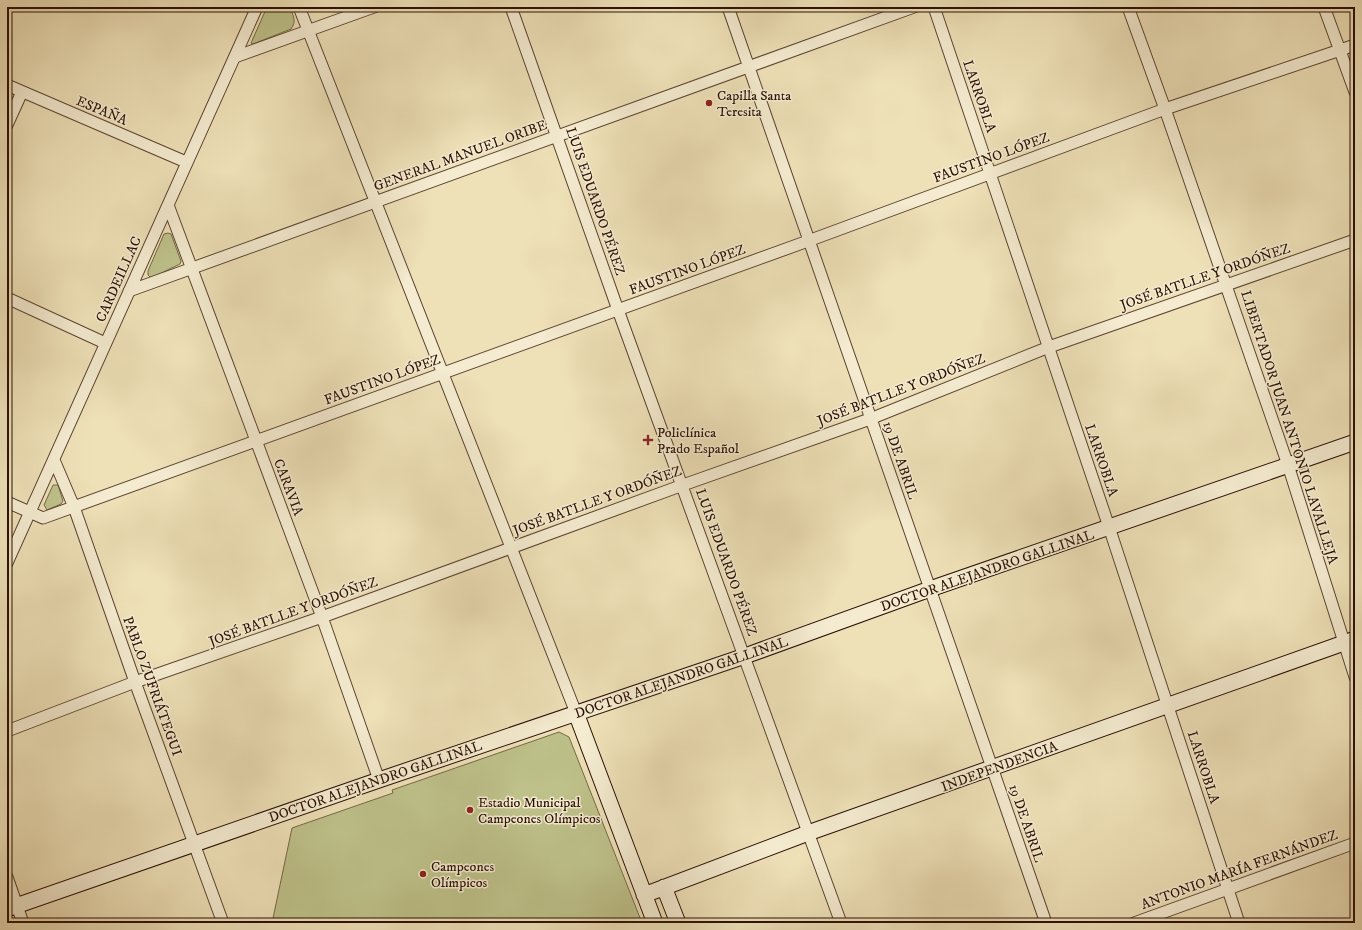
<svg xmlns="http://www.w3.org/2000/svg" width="1362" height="930" font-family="'IM FELL DW Pica',serif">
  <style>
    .green { fill: #bec18a; stroke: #746848 }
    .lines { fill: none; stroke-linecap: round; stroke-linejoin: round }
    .street-casing { stroke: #5c4432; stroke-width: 13 }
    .secondary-casing { stroke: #2b1005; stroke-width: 17 }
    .street { stroke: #f4ebd0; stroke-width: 11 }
    .secondary { stroke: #f4ebd0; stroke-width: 15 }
    .poi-dot { fill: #8f2418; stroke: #f4ebd0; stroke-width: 1.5 }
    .labels { text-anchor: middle; stroke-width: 3; stroke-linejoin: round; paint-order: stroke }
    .poi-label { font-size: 14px; fill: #2b1005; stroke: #f4ebd0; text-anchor: start }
    .street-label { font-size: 14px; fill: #2b1005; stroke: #f4ebd0 }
  </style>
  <rect width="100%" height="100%" fill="#eee0b7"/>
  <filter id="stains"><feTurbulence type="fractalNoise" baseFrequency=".005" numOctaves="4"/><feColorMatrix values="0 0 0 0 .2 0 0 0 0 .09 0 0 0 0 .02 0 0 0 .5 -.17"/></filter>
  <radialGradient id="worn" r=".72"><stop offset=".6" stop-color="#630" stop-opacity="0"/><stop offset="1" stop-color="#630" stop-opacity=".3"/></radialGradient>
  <path class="green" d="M267 7H290C293 16 297 21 291 29L253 44 251 43Z
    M168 233 171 234 181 261 180 264 151 278 148 275V271L164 234Z
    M53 485H58L63 501 61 504 47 510 44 505Z
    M559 732 569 737 642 923H272L292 828 393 793 392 790Z"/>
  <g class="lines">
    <g class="street-casing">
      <path id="street" d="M299 7 576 713
        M511 7 618 310 841 923
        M728 7 1046 923
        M934 7 1109 527 1239 923
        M1128 7 1165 109 1288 465 1355 677
        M1324 7 1355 92
        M235 57 374 7
        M7 85 186 162
        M7 125 22 92
        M168 205 322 617 379 780
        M129 291 914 7
        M7 298 105 343
        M54 460 74 507 135 682 223 923
        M7 502 43 518 808 241 1165 109 1355 45
        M7 563 257 7
        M7 731 135 682 322 617 683 485 870 419 1049 347 1355 240
        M7 877 23 923
        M1134 923 1355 843"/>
    </g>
    <g class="secondary-casing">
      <path id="secondary" d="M576 713 655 923
        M664 887 678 923
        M644 895 808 833 1355 639
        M7 909 379 780 745 656 930 589 1355 442"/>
    </g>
    <use href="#street" class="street"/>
    <use href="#secondary" class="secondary"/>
  </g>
  <g class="poi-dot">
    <circle cx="709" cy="103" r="4"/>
    <path d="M646 434h4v4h4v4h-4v4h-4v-4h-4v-4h4z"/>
    <circle cx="470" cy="810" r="4"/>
    <circle cx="423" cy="874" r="4"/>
  </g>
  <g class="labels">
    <g class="poi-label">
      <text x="717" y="100">Capilla Santa<tspan x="717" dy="16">Teresita</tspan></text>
      <text x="657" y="437">Policlínica<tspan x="657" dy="16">Prado Español</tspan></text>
      <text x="478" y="807">Estadio Municipal<tspan x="478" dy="16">Campeones Olímpicos</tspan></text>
      <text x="431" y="871">Campeones<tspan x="431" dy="16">Olímpicos</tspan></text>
    </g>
    <g class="street-label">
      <text transform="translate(980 96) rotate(71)" y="5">LARROBLA</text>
      <text transform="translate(102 110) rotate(23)" y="5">ESPAÑA</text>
      <text transform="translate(460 155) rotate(-20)" y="5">GENERAL MANUEL ORIBE</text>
      <text transform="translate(991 157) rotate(-20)" y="5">FAUSTINO LÓPEZ</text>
      <text transform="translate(596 201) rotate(71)" y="5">LUIS EDUARDO PÉREZ</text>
      <text transform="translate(687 269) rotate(-20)" y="5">FAUSTINO LÓPEZ</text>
      <text transform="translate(1205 276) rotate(-19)" y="5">JOSÉ BATLLE Y ORDÓÑEZ</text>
      <text transform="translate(118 279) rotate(-66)" y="5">CARDEILLAC</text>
      <text transform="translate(382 379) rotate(-20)" y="5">FAUSTINO LÓPEZ</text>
      <text transform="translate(901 389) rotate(-21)" y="5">JOSÉ BATLLE Y ORDÓÑEZ</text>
      <text transform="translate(1290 427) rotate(72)" y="5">LIBERTADOR JUAN ANTONIO LAVALLEJA</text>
      <text transform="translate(901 460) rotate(71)" y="5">19 DE ABRIL</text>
      <text transform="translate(1102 460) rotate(71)" y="5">LARROBLA</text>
      <text transform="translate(289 487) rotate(69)" y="5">CARAVIA</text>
      <text transform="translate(597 500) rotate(-20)" y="5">JOSÉ BATLLE Y ORDÓÑEZ</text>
      <text transform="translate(727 562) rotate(70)" y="5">LUIS EDUARDO PÉREZ</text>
      <text transform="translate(987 570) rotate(-19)" y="5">DOCTOR ALEJANDRO GALLINAL</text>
      <text transform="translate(293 611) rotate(-20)" y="5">JOSÉ BATLLE Y ORDÓÑEZ</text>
      <text transform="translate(681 677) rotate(-19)" y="5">DOCTOR ALEJANDRO GALLINAL</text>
      <text transform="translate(153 686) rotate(70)" y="5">PABLO ZUFRIÁTEGUI</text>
      <text transform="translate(999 766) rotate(-20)" y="5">INDEPENDENCIA</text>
      <text transform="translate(1204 767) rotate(72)" y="5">LARROBLA</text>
      <text transform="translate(375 781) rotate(-19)" y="5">DOCTOR ALEJANDRO GALLINAL</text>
      <text transform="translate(1027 823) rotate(71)" y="5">19 DE ABRIL</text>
      <text transform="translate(1239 869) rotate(-20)" y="5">ANTONIO MARÍA FERNÁNDEZ</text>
    </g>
  </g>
  <rect width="1362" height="930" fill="none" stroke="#eee0b7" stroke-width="24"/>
  <rect x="8" y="8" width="1346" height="914" fill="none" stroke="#2b1005" stroke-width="2"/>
  <rect x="12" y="12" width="1338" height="906" fill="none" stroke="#2b1005"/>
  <rect width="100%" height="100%" filter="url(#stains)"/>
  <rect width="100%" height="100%" fill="url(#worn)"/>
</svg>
